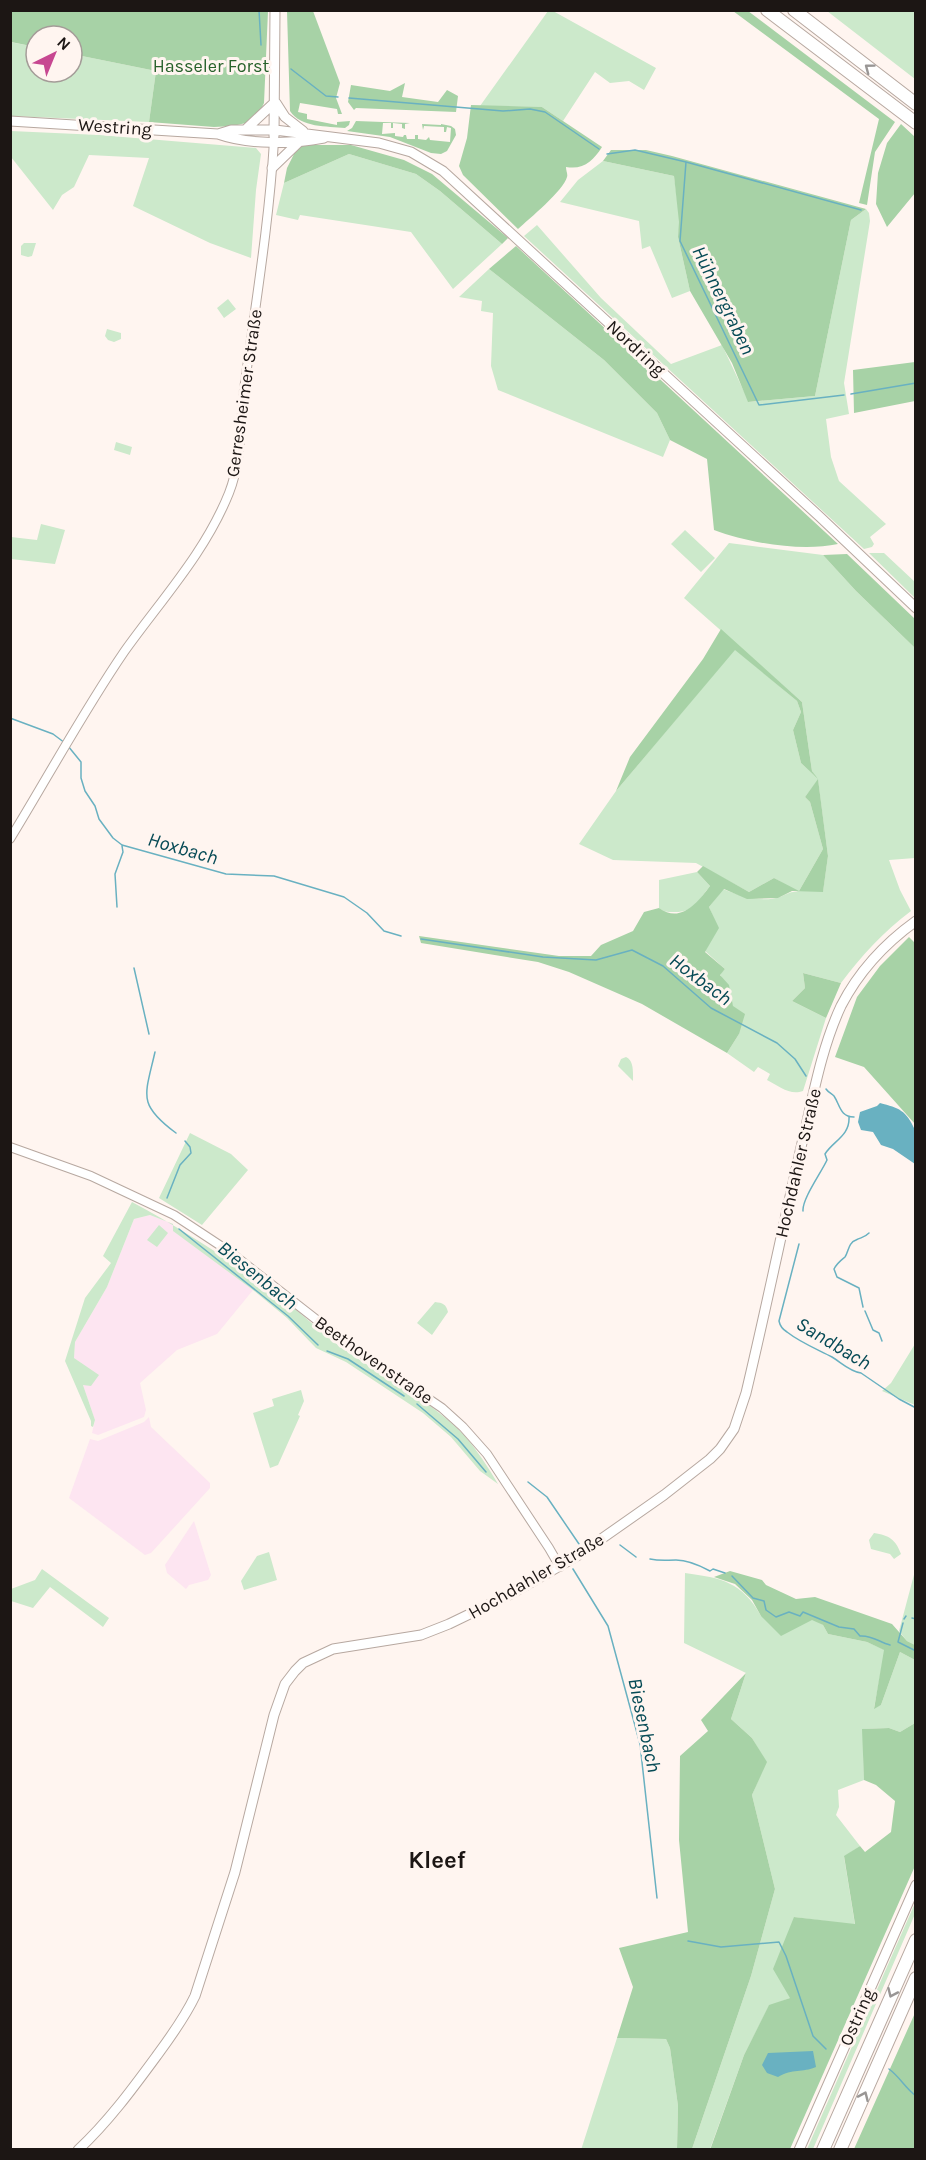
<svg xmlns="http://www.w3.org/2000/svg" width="926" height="2160" font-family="Karla,sans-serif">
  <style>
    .education { fill: #fde5f1 }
    .green { fill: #cce9cb; fill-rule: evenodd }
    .forest { fill: #a7d2a6 }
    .water { fill: #69b1c1 }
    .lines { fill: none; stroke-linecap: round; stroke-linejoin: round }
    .stream { stroke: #69b1c1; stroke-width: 1.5 }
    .tertiary-casing { stroke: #b7a8a0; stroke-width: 10 }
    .secondary-casing { stroke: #b7a8a0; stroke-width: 11 }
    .motorway-casing { stroke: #b7a8a0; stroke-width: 14 }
    .tertiary { stroke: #fff; stroke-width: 8 }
    .secondary { stroke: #fff; stroke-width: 9 }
    .motorway { stroke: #fff; stroke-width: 12 }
    .oneway { stroke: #999695 }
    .labels { text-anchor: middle; stroke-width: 6; stroke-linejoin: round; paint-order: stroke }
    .park-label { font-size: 18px; fill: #27612a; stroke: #fff5f0 }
    .street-label { font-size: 18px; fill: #1c1614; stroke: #fff5f0 }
    .water-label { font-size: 20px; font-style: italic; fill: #064a55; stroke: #fff5f0 }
    .district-label { font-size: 24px; font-weight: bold; fill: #1c1614; stroke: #fff5f0 }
  </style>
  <rect width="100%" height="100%" fill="#fff5f0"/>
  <path class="education" d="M150 1215 173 1224 174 1231 253 1290 217 1334 177 1350 140 1383 146 1410 144 1417 98 1435 92 1433 95 1420 83 1385 98 1375 74 1358 75 1342 107 1287 134 1219Z
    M149 1417 151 1427 210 1483V1488L151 1553 145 1555 69 1498 90 1439 98 1441 144 1422Z
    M194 1521 211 1575 208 1580 189 1585 186 1589 167 1573 165 1565Z"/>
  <path class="green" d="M548 11H553L656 68 644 90 629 81 610 83 595 72 563 121 542 107 480 106Z
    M827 11H915V79Z
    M10 42 36 47V72H72V54L156 71 149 122 11 116Z
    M11 131 99 135 256 148 261 154 256 190 251 258 210 243 133 206 149 158 89 155 74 187 62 195 53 210 11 157Z
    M349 154 416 174 440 191 502 244 453 289 411 232 300 215 298 220 276 215 284 183Z
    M603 161 674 176 680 222 678 237 690 291 672 298 650 246 642 249 639 221 560 202 578 180Z
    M866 209 869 213 870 221 844 383 849 414 826 419 831 457 839 481 886 524 870 537 874 544 872 547 864 549 524 236 537 225 601 298 671 364 722 345 749 402 815 396 851 220Z
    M24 243H36L32 256 28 257 21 255V246Z
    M489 269 604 360 657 413 670 440 663 457 498 390 491 366 493 313 481 311 482 301 459 297Z
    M228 299 236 309 224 318 217 308Z
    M107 329 121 333V339L114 342 108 340 105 336Z
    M116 442 132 447 130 455 114 450Z
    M41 524 65 530 55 564 11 559V537L37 540Z
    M685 530 715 558 701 572 671 544Z
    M729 543 823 555 856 591 915 648V858L889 860 900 890 911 911C883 932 862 955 841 983L803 973 805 988 792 1001 826 1018 803 1091C790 1096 779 1086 767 1080L770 1074 758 1067 754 1072 727 1053 739 1034 731 999 720 974 725 969 705 951 718 928 709 907 723 889C741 896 761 903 780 897 786 895 790 891 798 892L774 878 749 892 696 863 613 860 579 844 616 791 735 649 797 701 801 712 793 730 801 763 815 776 812 771 802 702 684 598ZM818 780 828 856 823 891H799L823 849 810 802 805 797Z
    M869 553H884L915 582V598Z
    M697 872 710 886C698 901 693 913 673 912 667 912 664 912 659 908V880Z
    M626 1057C634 1060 633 1073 633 1081L618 1066 621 1059Z
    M190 1133 231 1154 248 1170 202 1225 159 1198Z
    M132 1202C186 1231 236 1264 285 1301 303 1315 320 1331 338 1345 379 1375 428 1398 464 1435 477 1450 488 1467 498 1484L480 1471 451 1437 423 1413 346 1362 316 1348 287 1318 253 1290 173 1231V1224L150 1215 134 1219 107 1287 75 1342 74 1358 99 1375 91 1386 83 1385 95 1420 93 1427 91 1426V1421L65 1361 85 1298 111 1263 103 1256Z
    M159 1225 168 1233 157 1247 147 1240Z
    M435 1302C443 1303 446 1304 448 1312L432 1335 417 1323Z
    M915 1344V1405L882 1391 891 1383Z
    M301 1390 304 1401 298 1415 300 1416 278 1465 270 1468 253 1413 274 1406 272 1399Z
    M874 1533C889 1535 896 1540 901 1554L894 1559 890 1554 871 1549 869 1540Z
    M269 1552 277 1580 244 1590 241 1581 257 1556Z
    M42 1569 109 1618 103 1627 50 1587 33 1608 11 1601V1589L35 1580Z
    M915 1571V1645L907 1641 899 1631Z
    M685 1573C722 1578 742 1582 761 1616L812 1619 823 1625 828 1634 867 1642 885 1650 874 1708 881 1705 900 1652 915 1660V1723L900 1732 889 1728 863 1729 864 1780 838 1790 839 1807 836 1815 860 1846 844 1857 855 1925 794 1917 790 1998 769 2006 744 2055 710 2149H692L751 1976 775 1889 752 1795 766 1762 752 1738 731 1719 746 1673 684 1643Z
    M915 1903V1914L813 2149H807Z
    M617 2038 666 2039 670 2048 678 2106 677 2149 581 2150Z"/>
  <path class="forest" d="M10 11H268L264 103 261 109 250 122 233 126 214 127 149 122 156 71 72 54V36H36V47L11 42Z
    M287 11H313L340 83 336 98 342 114H338L337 109 300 103 298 112 307 114V119L337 125V122L350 121 349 125 345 128C327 126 301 128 290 111Z
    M733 11H748L895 122 875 152 867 205 859 203 879 119Z
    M405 83 402 97 438 102 447 90 458 96 456 112 356 108 354 110 348 102 351 85 390 91Z
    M471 105 542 107 602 147C593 161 584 170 566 167 566 171 568 174 567 177 564 190 529 219 518 229L463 175 459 166 467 138Z
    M356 121 410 123 405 124V129L402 128V124L393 123V128H391V123H383L382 134 395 133V136L403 137 404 135H406L407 139H415V135H418V139L426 140 429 137 430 140 450 142 451 128 447 127 446 132H444V127L424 126 423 130 422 124 441 125V124L451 126 455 129 456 135 447 151 441 154 431 153 390 137 347 131 352 128Z
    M901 124 915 137V193L887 227 876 204 878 173 887 143Z
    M305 145H351L404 160 432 174 508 238 502 244 440 191 416 174 349 154 284 183 287 168 294 154 292 150Z
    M611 150H646L672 156 866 209 851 220 815 396 748 402 732 363 690 291 678 237 679 222 674 176 603 161Z
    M516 246 838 544C801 552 749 543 714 530L707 459 670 440 657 413 604 360 489 269Z
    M915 362V401L854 413 853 370Z
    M847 554 915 619V648L856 591 823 555Z
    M721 629 802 702 812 771 818 779 828 856 823 892 792 891 778 898 747 899 724 889 709 907 719 928 705 952 725 969 720 975 729 985 733 1006 745 1014 739 1034 727 1053 642 1004 569 972 538 962 421 943 419 936 559 956H591L601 945 633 931 644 912 659 908C681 924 698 902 710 886L697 872 703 866 749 892 774 878 799 891 823 849 810 802 805 797 818 779 801 763 793 730 801 712 797 701 735 650 616 791 630 757 703 659Z
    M909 937 916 944 915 1124 864 1067 835 1057 857 997 880 966Z
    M803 973 841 983 826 1018 792 1001 805 988Z
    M730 1571 762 1580 766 1585 796 1599 815 1597 892 1624 907 1641 915 1645V1660L900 1652 881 1705 874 1709 884 1650 867 1642 828 1634 823 1625 812 1620 781 1636 761 1616 752 1600 735 1584 714 1577Z
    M746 1673 731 1719 752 1738 767 1762 752 1795 775 1889 751 1976 693 2146 692 2149H677L678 2106 670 2048 666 2039 617 2038 633 1987 619 1948 688 1932 679 1840 680 1756 708 1731 701 1720Z
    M915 1723V1866L790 2149 710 2150 744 2055 769 2005 790 1998 773 1969 794 1917 855 1924 844 1856 860 1846 865 1852 891 1832 895 1801 876 1785 864 1780 862 1729 889 1728 900 1732Z
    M915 2013V2149H854Z"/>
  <path class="water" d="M880 1103C899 1108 906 1110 915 1130V1164L893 1149 881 1145 873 1132 861 1130 858 1122 860 1112 877 1106Z
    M813 2051 816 2067C802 2073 793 2068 778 2077L767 2073 762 2065 768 2053Z"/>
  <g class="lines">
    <path class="stream" d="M259 10 261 45
      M291 69 326 96 338 97
      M349 98 503 111 530 109 545 112 599 149
      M607 154 635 150 686 162 680 241 759 405 844 395
      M686 162 861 210
      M851 394 916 383
      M10 718 53 734 65 743
      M68 746 81 762V778L85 791 95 806 99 819 113 838 122 845 226 874 274 876 344 897 367 913 384 931 401 936
      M117 907 115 874 123 852 122 846
      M421 939 543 957 596 960 632 950 663 966 711 1008 777 1043 795 1059 806 1076
      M134 968 149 1034
      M155 1052C145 1096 137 1104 176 1133
      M826 1089C828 1092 832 1094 834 1096 840 1105 840 1117 854 1117
      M167 1198 180 1165 191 1153 190 1147 185 1141
      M803 1211C802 1199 821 1173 827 1160L825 1154C833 1141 850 1136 849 1117
      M179 1229 288 1316 318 1345
      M799 1244 779 1321C780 1326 782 1329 787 1332 801 1343 819 1350 832 1357 842 1363 849 1371 861 1373L899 1399 916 1408
      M863 1307 859 1288 837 1277 834 1269C837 1263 840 1261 845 1257 849 1251 848 1243 856 1240 862 1237 864 1238 869 1233
      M865 1311 873 1330 879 1333 882 1341
      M327 1351 348 1359 404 1396
      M417 1404 458 1439 486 1472
      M528 1482 547 1497 579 1544
      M620 1545 636 1557
      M650 1559C660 1561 666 1560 676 1560 688 1560 699 1565 710 1571L713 1569 725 1573
      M573 1569 608 1626 640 1744 657 1898
      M732 1576 753 1598 764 1601 766 1610 776 1617 789 1612 800 1616 803 1612 839 1627 854 1629 860 1636C872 1635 879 1642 890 1645
      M912 1618 916 1619
      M904 1619 906 1616
      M903 1623 898 1642 916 1651
      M688 1941 721 1947 779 1942 786 1956 813 2036 826 2049
      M889 2069C900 2077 905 2088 916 2096"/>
    <g class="tertiary-casing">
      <path id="tertiary" d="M10 839C48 777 83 712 124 652 161 600 205 553 229 493 242 460 240 424 244 390 255 307 269 225 274 141
        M10 1147 91 1176 174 1215 230 1252 345 1342 442 1408 463 1427 487 1454 549 1548 560 1567"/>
    </g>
    <g class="secondary-casing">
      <path id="secondary" d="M276 103 285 117 303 131
        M10 121 218 134C249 145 292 144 324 138
        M245 130 275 102
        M218 134 231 130H275L379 143 411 152 443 171 820 517 916 608
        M274 136 275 10
        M272 168 299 142
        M78 2150C109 2121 133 2088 158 2054 172 2035 185 2017 195 1996L235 1872 274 1715 285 1684 295 1671 303 1663 333 1649 421 1635 449 1624 511 1594 577 1556 664 1495 710 1459 720 1449 734 1429 746 1393C766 1309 783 1226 802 1143 813 1097 821 1049 841 1006 859 971 884 944 916 921
        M799 2150 916 1885"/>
    </g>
    <g class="motorway-casing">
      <path id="motorway" d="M767 10 916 123
        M794 10 916 104
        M823 2150 916 1940
        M840 2150 916 1978"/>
    </g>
    <use href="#tertiary" class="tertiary"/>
    <use href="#secondary" class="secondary"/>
    <use href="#motorway" class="motorway"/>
  </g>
  <defs><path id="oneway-chevron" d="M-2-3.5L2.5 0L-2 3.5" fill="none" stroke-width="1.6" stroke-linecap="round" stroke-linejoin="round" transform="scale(1.5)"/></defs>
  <g class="oneway">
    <use href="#oneway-chevron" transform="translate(869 68) rotate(-143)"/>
    <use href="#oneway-chevron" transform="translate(892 1993) rotate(114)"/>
    <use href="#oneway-chevron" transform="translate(864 2096) rotate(-66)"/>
  </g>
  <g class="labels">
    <g class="park-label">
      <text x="211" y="72">Hasseler Forst</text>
    </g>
    <g class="street-label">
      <text transform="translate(115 127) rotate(4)" y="6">Westring</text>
      <text transform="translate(636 348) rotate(43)" y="6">Nordring</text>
      <text transform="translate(244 393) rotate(-82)" y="6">Gerresheimer Straße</text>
      <text transform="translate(798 1163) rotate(-77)" y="6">Hochdahler Straße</text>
      <text transform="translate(374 1360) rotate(35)" y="6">Beethovenstraße</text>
      <text transform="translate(536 1576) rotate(-30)" y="6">Hochdahler Straße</text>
      <text transform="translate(857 2017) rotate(-66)" y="6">Ostring</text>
    </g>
    <g class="water-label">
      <text transform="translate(724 300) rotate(64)" y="7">Hühnergraben</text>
      <text transform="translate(183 848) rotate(16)" y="7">Hoxbach</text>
      <text transform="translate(701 979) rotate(37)" y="7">Hoxbach</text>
      <text transform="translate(258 1275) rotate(39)" y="7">Biesenbach</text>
      <text transform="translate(834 1343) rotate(31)" y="7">Sandbach</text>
      <text transform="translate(645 1725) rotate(78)" y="7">Biesenbach</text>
    </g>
    <g class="district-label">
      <text x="437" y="1868">Kleef</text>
    </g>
  </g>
  <rect width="926" height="2160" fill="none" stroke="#1c1614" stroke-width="24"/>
  <g transform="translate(54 54) rotate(43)"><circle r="28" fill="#fff5f0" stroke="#a49c98" stroke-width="1.5"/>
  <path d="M0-4.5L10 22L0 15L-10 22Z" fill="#c74791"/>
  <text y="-9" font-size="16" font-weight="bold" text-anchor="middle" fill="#1c1614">N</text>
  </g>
</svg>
